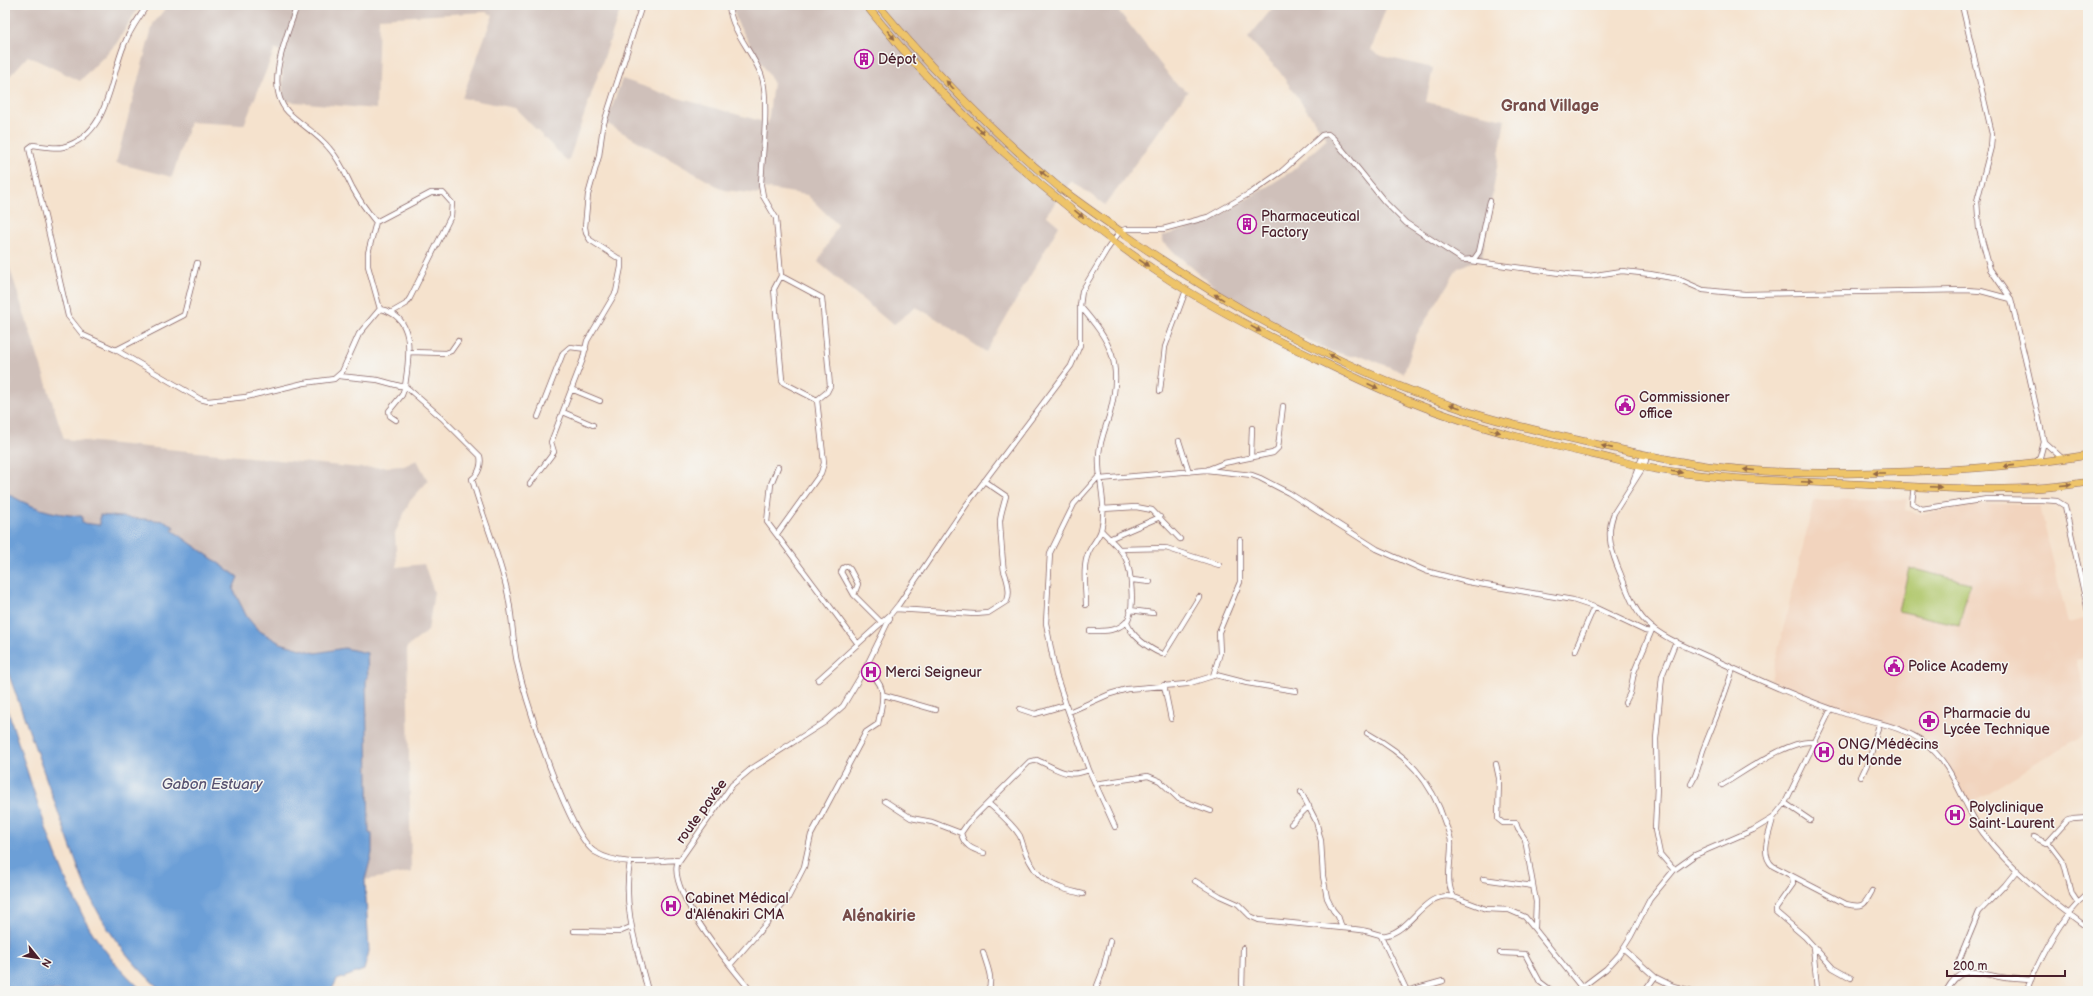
<svg xmlns="http://www.w3.org/2000/svg" width="2093" height="996" font-family="'Balsamiq Sans',sans-serif">
  <style>
    .built { fill: #f2d4be }
    .industrial { fill: #cfc0ba }
    .green { fill: #b1c86d; stroke: #7e744c }
    .water { fill: #6c9fd7; stroke: #5b5f81 }
    .lines { fill: none; stroke-linecap: round; stroke-linejoin: round }
    .minor-casing { stroke: #866364; stroke-width: 6 }
    .highway-casing { stroke: #866364; stroke-width: 8 }
    .minor { stroke: #fff; stroke-width: 4.5 }
    .highway { stroke: #eec469; stroke-width: 7 }
    .oneway { fill: #946947 }
    .labels { text-anchor: middle; stroke-width: 3; stroke-linejoin: round; paint-order: stroke }
    .poi-label { font-size: 14px; fill: #4a1f2b; stroke: #f6f6f2; text-anchor: start }
    .street-label { font-size: 14px; fill: #4a1f2b; stroke: #f6f6f2 }
    .water-label { font-size: 15px; font-style: italic; fill: #585270; stroke: #f6f6f2 }
    .quarter-label { font-size: 16px; font-weight: bold; fill: #774c49; stroke: #f6f6f2 }
  </style>
  <rect width="100%" height="100%" fill="#f6f6f2"/>
  <filter id="ink" filterUnits="userSpaceOnUse"><feTurbulence type="fractalNoise" baseFrequency=".025" numOctaves="2"/><feDisplacementMap in="SourceGraphic" scale="8" xChannelSelector="R" yChannelSelector="G"/><feConvolveMatrix kernelMatrix="1 2 1 2 8 2 1 2 1" color-interpolation-filters="sRGB"/></filter>
  <filter id="wash" filterUnits="userSpaceOnUse"><feTurbulence type="fractalNoise" baseFrequency=".012" numOctaves="4" result="noise"/><feDisplacementMap in="SourceGraphic" scale="16" xChannelSelector="R" yChannelSelector="G"/><feGaussianBlur stdDeviation="0.9" result="paint"/><feColorMatrix in="noise" values="0 0 0 0 0 0 0 0 0 0 0 0 0 0 0 0 0 1.4 0 .05"/><feComposite in="paint" operator="in"/></filter>
  <g filter="url(#wash)">
    <rect width="100%" height="100%" fill="#f5e2cd"/>
    <path class="built" d="M1907 499 1905 510 1921 514 1987 503 2040 506 2068 623 2084 619 2088 637V657L2076 660 2088 707V732L1969 804 1946 761 1941 753 1926 740 1915 733 1851 712 1771 680 1814 500Z"/>
    <path class="industrial" d="M5 5H140L116 44 80 81 28 56 8 78 5 84Z
      M168 5H622L568 162 515 108 462 98 493 15 486 12 379 18 376 109 283 101 282 53 275 49 244 125 190 122 172 177 116 163 153 24Z
      M731 5H1114L1176 84 1188 91 1105 205 1072 181 1046 215 1059 226 986 352 937 319 916 307 893 325 818 262 838 225 807 195 763 188 759 194 724 190 606 123 622 79 678 98 768 123 773 82 738 24Z
      M1275 5H1387L1371 50 1381 56 1433 68 1426 102 1505 119 1482 257 1458 268 1417 334 1404 373 1363 356H1350L1330 351 1290 331 1216 288 1162 242V236L1207 223 1265 188 1292 171 1327 139 1279 71 1248 38Z
      M5 253 64 439 361 468 404 466 417 460 428 481 410 501 395 533 397 567 424 564 434 592 428 631 407 647 411 872 365 880 372 853V834H369L366 678H368L344 648 316 653 280 643 258 630 247 617 233 589 238 577 100 515V525L82 523V516L46 512 26 505 5 492Z"/>
    <path class="green" d="M1909 568 1970 583 1959 625 1899 611Z"/>
    <path class="water" d="M5 492C32 508 50 514 82 516V523L100 525V515L165 521 174 527 172 530 238 577 233 589 247 617 258 630 280 643 316 653 344 648 367 653 368 678H366L369 833 372 834V853L365 880 369 951 364 970 337 980 331 991H162C124 957 98 920 80 873L5 664Z
      M5 702C29 774 49 850 84 918 98 945 121 971 143 991H5Z"/>
  </g>
  <g filter="url(#ink)">
    <g class="lines">
      <g class="minor-casing">
        <path id="minor" d="M147 5C139 18 129 31 124 45 109 81 109 135 63 147 54 149 43 146 33 145L29 148 68 316 83 335 116 350 200 399 208 401 246 397 304 383 334 379 342 372 359 334 380 309
          M297 5C288 34 263 86 288 112 301 125 318 134 329 148 340 160 345 173 352 187 359 200 367 211 376 222L368 253V266L380 309
          M729 5C731 31 752 51 761 74 770 98 762 157 761 185L763 196 776 218 781 276 774 289 782 380 784 383 817 400 824 463 821 473 777 534
          M1962 5 1992 134 1991 147 1977 201 1979 229 1990 269 2011 299 2027 366 2044 442 2040 457 2036 463
          M376 222 431 193H443L452 203 451 216 410 298 406 304 392 312
          M1470 261 1574 275 1589 276 1622 271 1650 274 1678 279 1703 290 1745 294 1966 290 1981 291 2011 299
          M781 276 822 298 830 386 827 392 817 400
          M1080 306C1112 343 1123 364 1110 413 1106 427 1100 440 1099 454 1097 479 1108 506 1101 530 1099 538 1091 545 1088 554 1082 568 1086 589 1086 605
          M116 350 184 315 197 263
          M409 352 446 353 451 351 458 341
          M339 376 378 380 400 386H405C409 358 417 316 380 309
          M571 389 600 401
          M1160 391 1165 347 1186 290
          M563 412 593 425
          M538 417 563 353 570 347 586 349
          M396 420 390 416 389 411 402 395 405 386 442 418 480 456C482 464 479 474 472 479 482 515 497 549 506 586 512 609 512 633 516 657 522 692 568 835 595 852 620 867 651 861 678 860
          M1179 441 1189 472
          M2044 442 2063 459
          M1645 455 1646 460 1644 466 1614 513C1605 535 1612 554 1621 575 1627 591 1634 610 1646 622 1663 639 1690 648 1711 658 1755 678 1800 699 1846 714 1871 722 1903 726 1925 743 1954 765 1962 804 1983 833 2010 870 2051 901 2088 928
          M1251 456 1252 428
          M778 467 771 484 767 522 858 644
          M1206 470 1252 475 1260 478 1289 493 1377 549 1426 571 1468 582 1573 600 1594 607 1645 631 1651 632 1653 628
          M1099 476 1074 504 1050 553 1046 623 1056 675 1066 705 1089 770 1115 827
          M1100 479 1206 470 1224 463 1273 453 1278 448 1283 406
          M1633 481 1641 460 1645 455
          M530 484 554 452 551 442 583 359 587 341 616 292 621 267V260L590 240 586 233 585 227 588 195 599 156 603 126 642 5
          M1914 486 1912 503 1922 509 1987 499 2043 500 2057 501 2065 506 2088 611
          M1102 509 1136 507 1152 510 1180 539
          M1109 539 1160 517
          M1119 549 1166 548 1219 565
          M1132 580 1150 582
          M854 595 858 584 850 569 847 566 843 568 841 572 854 595 882 623
          M896 609 975 614 988 613 1007 601C1011 592 1007 579 1004 571 1003 567 1000 525 1000 521 1001 512 1004 504 1006 496L984 481
          M1130 610 1153 613
          M1127 621C1129 635 1150 649 1162 654H1164L1199 597
          M1090 631C1103 631 1116 632 1126 622 1136 612 1131 571 1126 559 1121 548 1109 539 1101 530
          M1575 651 1594 607
          M1213 676 1220 653 1219 632 1240 582V540
          M818 680 891 614 899 604 967 504 1071 366 1080 345V306L1082 291 1106 251 1120 231 1126 229H1163L1208 217 1252 192 1281 172 1322 135 1328 134 1333 138 1385 202 1406 223 1463 260 1474 259 1479 252 1490 201
          M1164 685 1171 719
          M884 695 936 710
          M1625 703 1630 693 1634 672 1651 632
          M1020 709 1035 714 1066 705
          M1069 712 1110 694 1127 689 1187 684 1216 675 1247 683 1296 691
          M1367 733C1407 755 1431 779 1445 823 1448 830 1452 838 1451 846 1451 863 1445 883 1454 897L1486 909 1509 910 1525 917 1582 988
          M1496 764 1499 778 1498 819 1503 823H1516L1518 829 1525 839 1536 902 1535 927
          M1861 777 1870 758 1879 724
          M1095 784 1148 776 1160 781 1179 799 1211 811
          M1691 784C1698 773 1699 762 1703 750 1714 722 1725 697 1733 668
          M1722 785C1742 773 1795 735 1816 743
          M1301 792 1316 821 1321 841 1323 876 1327 898 1333 910 1338 916 1342 928C1350 929 1358 929 1366 931 1373 932 1380 937 1387 935 1413 929 1424 890 1454 897
          M885 801 911 818 932 822 961 833C964 846 972 849 984 853
          M988 803C999 813 1012 823 1020 836 1022 841 1023 846 1025 851 1037 882 1053 887 1083 894
          M1785 803 1810 820
          M1773 818C1770 833 1759 854 1773 866L1846 904C1863 908 1864 906 1872 891
          M1291 824 1309 806
          M961 833 968 823 1029 762 1037 760C1058 769 1066 779 1089 770
          M2034 837 2046 843 2048 842 2067 821 2073 819 2088 818
          M2048 842 2064 863 2072 894 2078 903
          M630 862C622 907 637 948 648 991
          M1674 870 1660 854 1655 830 1657 786 1656 739 1662 676 1676 641
          M1792 877 1793 884 1776 908V912L1805 937 1833 968 1851 978
          M1483 879 1533 886
          M1195 881 1220 896 1238 904 1250 916 1259 920 1342 928
          M574 931 619 932 631 927
          M1381 936 1407 991
          M1813 946 1817 989
          M1624 949 1655 977 1645 991
          M983 952C986 964 994 978 988 991
          M1500 953 1525 954 1540 982 1552 991
          M730 965 787 900 804 867 811 835 866 732 878 724C883 699 889 686 865 669
          M1969 971 1960 970 1958 963 1979 912 2005 885 2017 870
          M1655 977 1673 986 1692 991
          M751 991C731 967 670 895 677 864L732 785 751 769 825 722 843 706 865 669 890 618
          M1095 991 1102 973 1110 941
          M1242 991 1243 948
          M1407 991 1443 981
          M1577 991 1606 969 1619 955 1631 936 1650 899 1674 870 1695 855 1753 830 1773 818 1785 803 1831 709
          M1946 991C1962 963 1974 973 2000 977 2010 979 2021 979 2031 980
          M2026 991C2041 957 2059 918 2088 894"/>
      </g>
      <g class="highway-casing">
        <path id="highway" d="M866 5C947 108 1050 201 1159 273 1213 309 1271 338 1329 365 1368 384 1407 402 1449 416 1497 433 1546 444 1595 455 1615 459 1635 466 1655 469 1721 480 1788 481 1854 484 1927 487 2017 495 2088 482
          M878 5C933 71 993 133 1060 188 1085 207 1111 225 1137 243 1242 315 1355 375 1476 414 1515 426 1555 435 1595 444 1633 452 1670 461 1708 466 1758 472 1808 474 1858 473 1935 472 2011 468 2088 455"/>
      </g>
      <use href="#minor" class="minor"/>
      <use href="#highway" class="highway"/>
    </g>
    <defs><path id="oneway-solid" d="M-6-.8H1V-3.2L6.5 0L1 3.2V.8H-6Z"/></defs>
    <g class="oneway">
      <use href="#oneway-solid" transform="translate(891 35) rotate(49)"/>
      <use href="#oneway-solid" transform="translate(950 85) rotate(-133)"/>
      <use href="#oneway-solid" transform="translate(980 130) rotate(43)"/>
      <use href="#oneway-solid" transform="translate(1044 174) rotate(-139)"/>
      <use href="#oneway-solid" transform="translate(1079 214) rotate(39)"/>
      <use href="#oneway-solid" transform="translate(1144 263) rotate(35)"/>
      <use href="#oneway-solid" transform="translate(1219 297) rotate(-149)"/>
      <use href="#oneway-solid" transform="translate(1256 329) rotate(29)"/>
      <use href="#oneway-solid" transform="translate(1334 357) rotate(-156)"/>
      <use href="#oneway-solid" transform="translate(1373 386) rotate(25)"/>
      <use href="#oneway-solid" transform="translate(1455 406) rotate(-161)"/>
      <use href="#oneway-solid" transform="translate(1495 431) rotate(16)"/>
      <use href="#oneway-solid" transform="translate(1607 447) rotate(-167)"/>
      <use href="#oneway-solid" transform="translate(2009 466) rotate(174)"/>
      <use href="#oneway-solid" transform="translate(1749 470) rotate(-175)"/>
      <use href="#oneway-solid" transform="translate(1677 472) rotate(8)"/>
      <use href="#oneway-solid" transform="translate(1879 473) rotate(180)"/>
      <use href="#oneway-solid" transform="translate(1807 482) rotate(3)"/>
      <use href="#oneway-solid" transform="translate(2066 485) rotate(-5)"/>
      <use href="#oneway-solid" transform="translate(1936 487) rotate(2)"/>
    </g>
  </g>
  <defs>
    <g id="building-ring" transform="scale(1)"><circle r="9.5" fill="#f6f6f2" stroke="#b5179e" stroke-width="1.5"/><path d="M-4-6H4V6H1V3H-1V6H-4ZM-2.5-4.3h1.7v1.8h-1.7ZM.8-4.3h1.7v1.8H.8ZM-2.5-1h1.7V.8h-1.7ZM.8-1h1.7V.8H.8Z" fill="#b5179e"/></g>
    <g id="civic-ring" transform="scale(1)"><circle r="9.5" fill="#f6f6f2" stroke="#b5179e" stroke-width="1.5"/><path d="M-.6-6.5H3V-4.5H.6V-3L4-1V1h2V6H-6V1h2V-1L-.6-3ZM-1.2 2.5V6h2.4V2.5Z" fill="#b5179e"/></g>
    <g id="hospital-ring" transform="scale(1)"><circle r="9.5" fill="#f6f6f2" stroke="#b5179e" stroke-width="1.5"/><path d="M-5-5h3v3.5h4V-5h3V5h-3V1.5h-4V5h-3Z" fill="#b5179e"/></g>
    <g id="pharmacy-ring" transform="scale(1)"><circle r="9.5" fill="#f6f6f2" stroke="#b5179e" stroke-width="1.5"/><path d="M-2-6h4v4h4v4h-4v4h-4v-4h-4v-4h4Z" fill="#b5179e"/></g>
  </defs>
  <g fill-rule="evenodd">
    <use href="#building-ring" x="864" y="59"/>
    <use href="#building-ring" x="1247" y="224"/>
    <use href="#civic-ring" x="1625" y="405"/>
    <use href="#civic-ring" x="1894" y="666"/>
    <use href="#hospital-ring" x="871" y="672"/>
    <use href="#pharmacy-ring" x="1929" y="721"/>
    <use href="#hospital-ring" x="1824" y="752"/>
    <use href="#hospital-ring" x="1955" y="815"/>
    <use href="#hospital-ring" x="671" y="906"/>
  </g>
  <g class="labels">
    <g class="poi-label">
      <text x="878" y="64">Dépot</text>
      <text x="1261" y="221">Pharmaceutical<tspan x="1261" dy="16">Factory</tspan></text>
      <text x="1639" y="402">Commissioner<tspan x="1639" dy="16">office</tspan></text>
      <text x="1908" y="671">Police Academy</text>
      <text x="885" y="677">Merci Seigneur</text>
      <text x="1943" y="718">Pharmacie du<tspan x="1943" dy="16">Lycée Technique</tspan></text>
      <text x="1838" y="749">ONG/Médécins<tspan x="1838" dy="16">du Monde</tspan></text>
      <text x="1969" y="812">Polyclinique<tspan x="1969" dy="16">Saint-Laurent</tspan></text>
      <text x="685" y="903">Cabinet Médical<tspan x="685" dy="16">d'Alénakiri CMA</tspan></text>
    </g>
    <g class="street-label">
      <text transform="translate(701 811) rotate(-54)" y="5">route pavée</text>
    </g>
    <g class="water-label">
      <text x="212" y="789">Gabon Estuary</text>
    </g>
    <g class="quarter-label">
      <text x="1550" y="111">Grand Village</text>
      <text x="879" y="921">Alénakirie</text>
    </g>
  </g>
  <rect width="2093" height="996" fill="none" stroke="#f6f6f2" stroke-width="20"/>
  <g transform="translate(38 958) rotate(120)" stroke="#f6f6f2" stroke-width="3" paint-order="stroke">
  <path d="M0-3L7 15L0 10L-7 15Z" fill="#4a1f2b"/>
  <text y="-6" font-size="11" font-weight="bold" text-anchor="middle" fill="#4a1f2b">N</text>
  </g>
  <path d="M1947 970v6h118v-6" fill="none" stroke="#4a1f2b" stroke-width="2"/>
  <text x="1953" y="970" font-size="12" fill="#4a1f2b" stroke="#f6f6f2" stroke-width="3" paint-order="stroke">200 m</text>
</svg>
